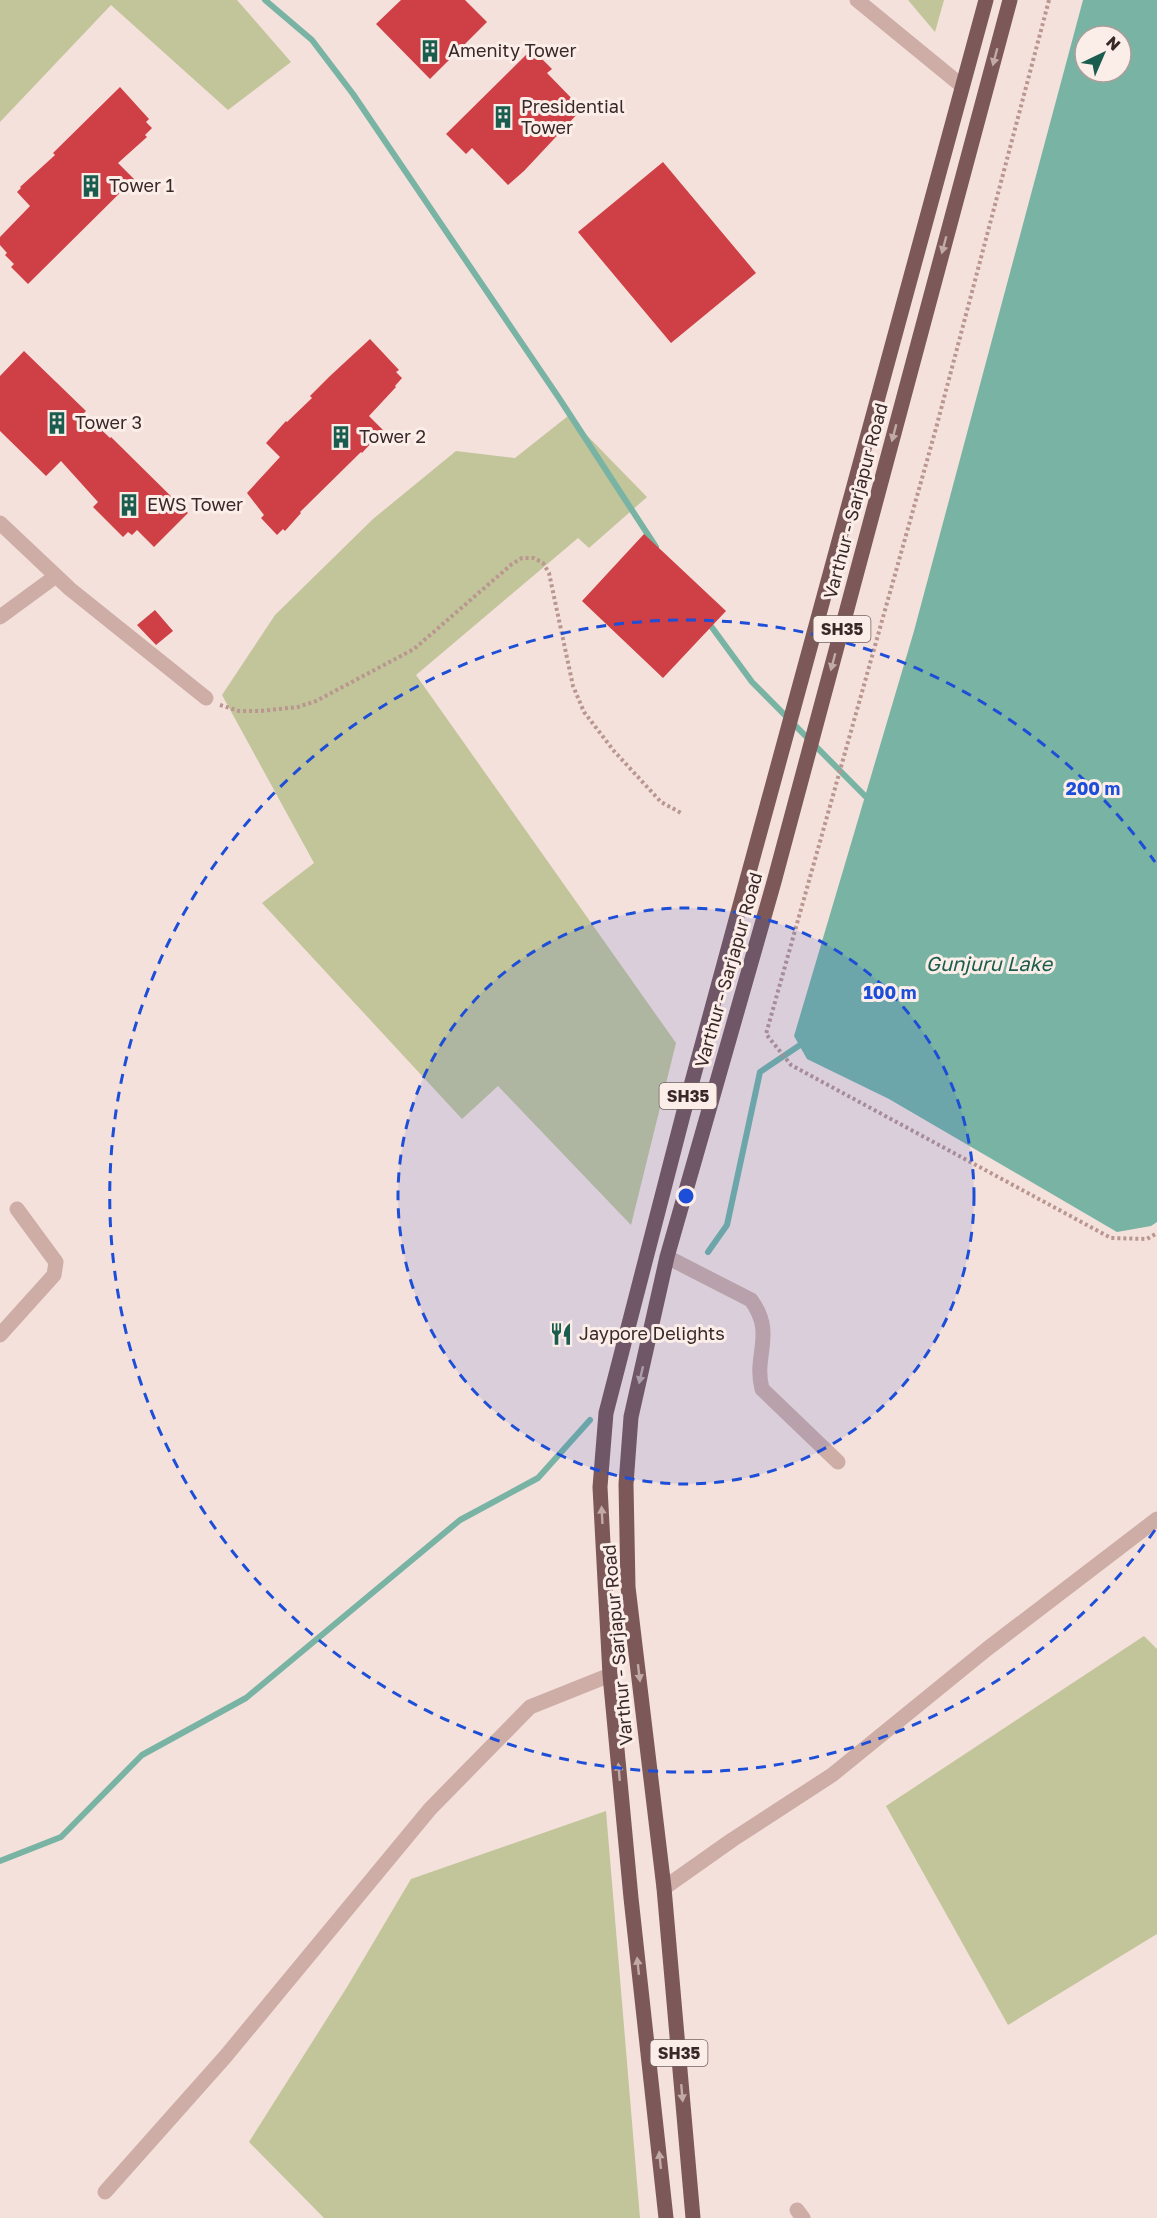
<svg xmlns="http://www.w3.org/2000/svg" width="1157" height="2218" font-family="'Golos Text',sans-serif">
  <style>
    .green { fill: #c2c49a }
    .water { fill: #78b3a4; fill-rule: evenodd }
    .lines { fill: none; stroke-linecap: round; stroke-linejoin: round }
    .stream { stroke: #78b3a4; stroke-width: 6 }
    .building { fill: #cf3f46 }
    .path { stroke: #b99690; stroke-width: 4; stroke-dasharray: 3 3; stroke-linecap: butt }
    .minor { stroke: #cdada6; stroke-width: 15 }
    .major { stroke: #7c5958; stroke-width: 15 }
    .oneway { fill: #c2aaa7 }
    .ring { fill: none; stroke: #1d4ed8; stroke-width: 3; stroke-dasharray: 10 8 }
    .labels { text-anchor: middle; stroke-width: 6; stroke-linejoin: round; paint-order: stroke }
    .shield { fill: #fbede8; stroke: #736362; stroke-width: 1.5 }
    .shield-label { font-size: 16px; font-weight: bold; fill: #392828 }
    .poi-label { font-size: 18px; fill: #392828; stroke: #fbede8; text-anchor: start }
    .street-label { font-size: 18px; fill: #392828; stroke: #fbede8 }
    .water-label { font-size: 20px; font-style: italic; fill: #1a5d4e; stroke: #fbede8 }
    .centre { fill: #1d4ed8; stroke: #fbede8; stroke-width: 3 }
    .ring-label { font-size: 18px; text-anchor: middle; font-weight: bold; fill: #1d4ed8; stroke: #fbede8; stroke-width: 6; stroke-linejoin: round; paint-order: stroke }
  </style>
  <rect width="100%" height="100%" fill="#f4e1db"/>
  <path class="green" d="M0 0H237L291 62 228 110 111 5 0 122Z
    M908 0H944L935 32Z
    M568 416 647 497 589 548 578 538 416 675 676 1043 631 1225 498 1086 462 1119 262 903 314 863 222 695 275 615 373 519 456 451 515 458Z
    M1144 1636 1157 1649V1934L1008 2025 886 1806Z
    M606 1811 640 2218H324L249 2142 347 1987 411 1879Z"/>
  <path class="water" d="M1083 0H1157V1222L1151 1226 1117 1232 889 1099 807 1059 794 1036 914 631ZM1085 36H1121V72H1085Z"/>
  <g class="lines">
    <path class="stream" d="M265 0 312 40 353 94 559 398 656 547
      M708 622 752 682 870 801
      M708 1252 727 1225 760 1072 806 1041
      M0 1861 61 1837 142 1755 246 1698 460 1520 538 1478 590 1420"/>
  </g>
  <path class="building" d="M401 0H465L487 22 430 79 376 24Z
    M532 49 552 69 547 73 582 109 524 171 508 185 472 148 466 154 446 134Z
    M120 87 149 119 146 122 152 128 145 135 147 137 118 163 134 179 28 284 11 267 14 264 5 255 7 253 0 245V237L30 206 17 192 21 188 20 187 55 155 53 153Z
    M663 162 756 273 671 343 578 232Z
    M370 339 399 370 396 372 402 378 395 386 396 387 369 416 383 430 362 453 361 452 300 512 301 513 285 531 283 529 277 535 261 518 264 515 247 493 280 457 266 443 286 421 287 422 312 398 310 396 330 376Z
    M24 351 86 411 84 413 110 438 111 437 188 513 154 547 137 530 132 535 128 532 123 537 93 507 98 502 61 461 46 476 0 431V376Z
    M644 534 726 611 663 678 582 601Z
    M155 610 173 631 156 645 137 625Z"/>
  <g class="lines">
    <path class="path" d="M1049 0 935 432 766 1034 791 1065 1111 1238 1147 1239 1157 1233
      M220 705 239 711H260L298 707 316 701 414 649 512 564 522 558H534L543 563 549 573 573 686 584 712 614 751 661 802 683 814"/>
    <path class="minor" d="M857 0 962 86
      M0 523 70 589 206 698
      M0 617 56 576
      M667 1257 751 1300C776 1334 753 1355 762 1389L838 1462
      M0 1335 54 1275 56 1262 17 1209
      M664 1888 732 1840 832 1775 987 1649 1157 1519
      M105 2192 225 2057 430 1809 530 1707 610 1675
      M797 2210 803 2218"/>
    <path class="major" d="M666 2218 631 1898 610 1675 600 1487 606 1413 683 1115 986 0
      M693 2218 664 1888 628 1587 626 1484 631 1417 667 1257 774 882 1010 0"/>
  </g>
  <defs><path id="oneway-solid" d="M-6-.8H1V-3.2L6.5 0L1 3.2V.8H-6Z" transform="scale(1.5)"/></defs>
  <g class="oneway">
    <use href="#oneway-solid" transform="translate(995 57) rotate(105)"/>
    <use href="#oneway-solid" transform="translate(944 245) rotate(105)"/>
    <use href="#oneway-solid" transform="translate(894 433) rotate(105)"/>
    <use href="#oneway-solid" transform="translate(833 662) rotate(105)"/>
    <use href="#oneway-solid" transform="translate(641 1375) rotate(103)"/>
    <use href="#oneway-solid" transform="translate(602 1515) rotate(-93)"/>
    <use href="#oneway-solid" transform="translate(639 1673) rotate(83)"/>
    <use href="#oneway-solid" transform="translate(619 1772) rotate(-95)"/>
    <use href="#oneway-solid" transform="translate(638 1966) rotate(-96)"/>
    <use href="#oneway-solid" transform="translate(682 2093) rotate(85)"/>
    <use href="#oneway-solid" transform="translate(660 2160) rotate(-96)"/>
  </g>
  <circle cx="686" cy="1196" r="288" fill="#1d4ed8" fill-opacity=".12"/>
  <g class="ring">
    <circle cx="686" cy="1196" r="288"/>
    <path d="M1155 1530A576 576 0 1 1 1155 862"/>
  </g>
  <defs>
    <g id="building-bare" transform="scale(1.8)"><path d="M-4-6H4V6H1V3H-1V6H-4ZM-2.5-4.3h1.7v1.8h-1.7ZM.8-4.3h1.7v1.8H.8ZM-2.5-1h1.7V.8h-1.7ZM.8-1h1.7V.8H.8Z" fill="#1a5d4e" stroke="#fbede8" stroke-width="2.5" paint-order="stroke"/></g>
    <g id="restaurant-bare" transform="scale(1.8)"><path d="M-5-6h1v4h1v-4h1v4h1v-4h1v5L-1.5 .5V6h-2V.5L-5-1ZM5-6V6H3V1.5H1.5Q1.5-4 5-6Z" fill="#1a5d4e" stroke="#fbede8" stroke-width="2.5" paint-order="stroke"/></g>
  </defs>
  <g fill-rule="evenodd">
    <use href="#building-bare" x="430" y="51"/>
    <use href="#building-bare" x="503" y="117"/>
    <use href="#building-bare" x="91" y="186"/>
    <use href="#building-bare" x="57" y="423"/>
    <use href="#building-bare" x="341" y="437"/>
    <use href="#building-bare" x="129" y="505"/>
    <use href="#restaurant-bare" x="561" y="1334"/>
  </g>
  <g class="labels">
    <g class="shield">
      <rect x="813.5" y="616" width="57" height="26" rx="4.5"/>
      <rect x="659.5" y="1083" width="57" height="26" rx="4.5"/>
      <rect x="650.5" y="2040" width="57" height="26" rx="4.5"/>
    </g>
    <g class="shield-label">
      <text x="842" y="635">SH35</text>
      <text x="688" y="1102">SH35</text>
      <text x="679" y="2059">SH35</text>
    </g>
    <g class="poi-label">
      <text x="448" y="57">Amenity Tower</text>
      <text x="521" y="113">Presidential<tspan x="521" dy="21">Tower</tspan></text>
      <text x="109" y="192">Tower 1</text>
      <text x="75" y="429">Tower 3</text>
      <text x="359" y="443">Tower 2</text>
      <text x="147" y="511">EWS Tower</text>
      <text x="579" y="1340">Jaypore Delights</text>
    </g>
    <g class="street-label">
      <text transform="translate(856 501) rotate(-75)" y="6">Varthur - Sarjapur Road</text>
      <text transform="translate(729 970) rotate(-74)" y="6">Varthur - Sarjapur Road</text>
      <text transform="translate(618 1645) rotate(-95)" y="6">Varthur - Sarjapur Road</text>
    </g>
    <g class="water-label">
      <text x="989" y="971">Gunjuru Lake</text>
    </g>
  </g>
  <circle cx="686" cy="1196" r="9" class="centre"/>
  <g class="ring-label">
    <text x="1093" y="795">200 m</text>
    <text x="890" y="999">100 m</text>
  </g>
  <g transform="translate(1103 54) rotate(44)"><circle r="28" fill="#fbede8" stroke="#ad9e9b" stroke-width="1.5"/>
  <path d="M0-4.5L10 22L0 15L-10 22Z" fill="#1a5d4e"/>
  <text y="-9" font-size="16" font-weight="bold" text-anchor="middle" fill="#392828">N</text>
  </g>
</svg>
